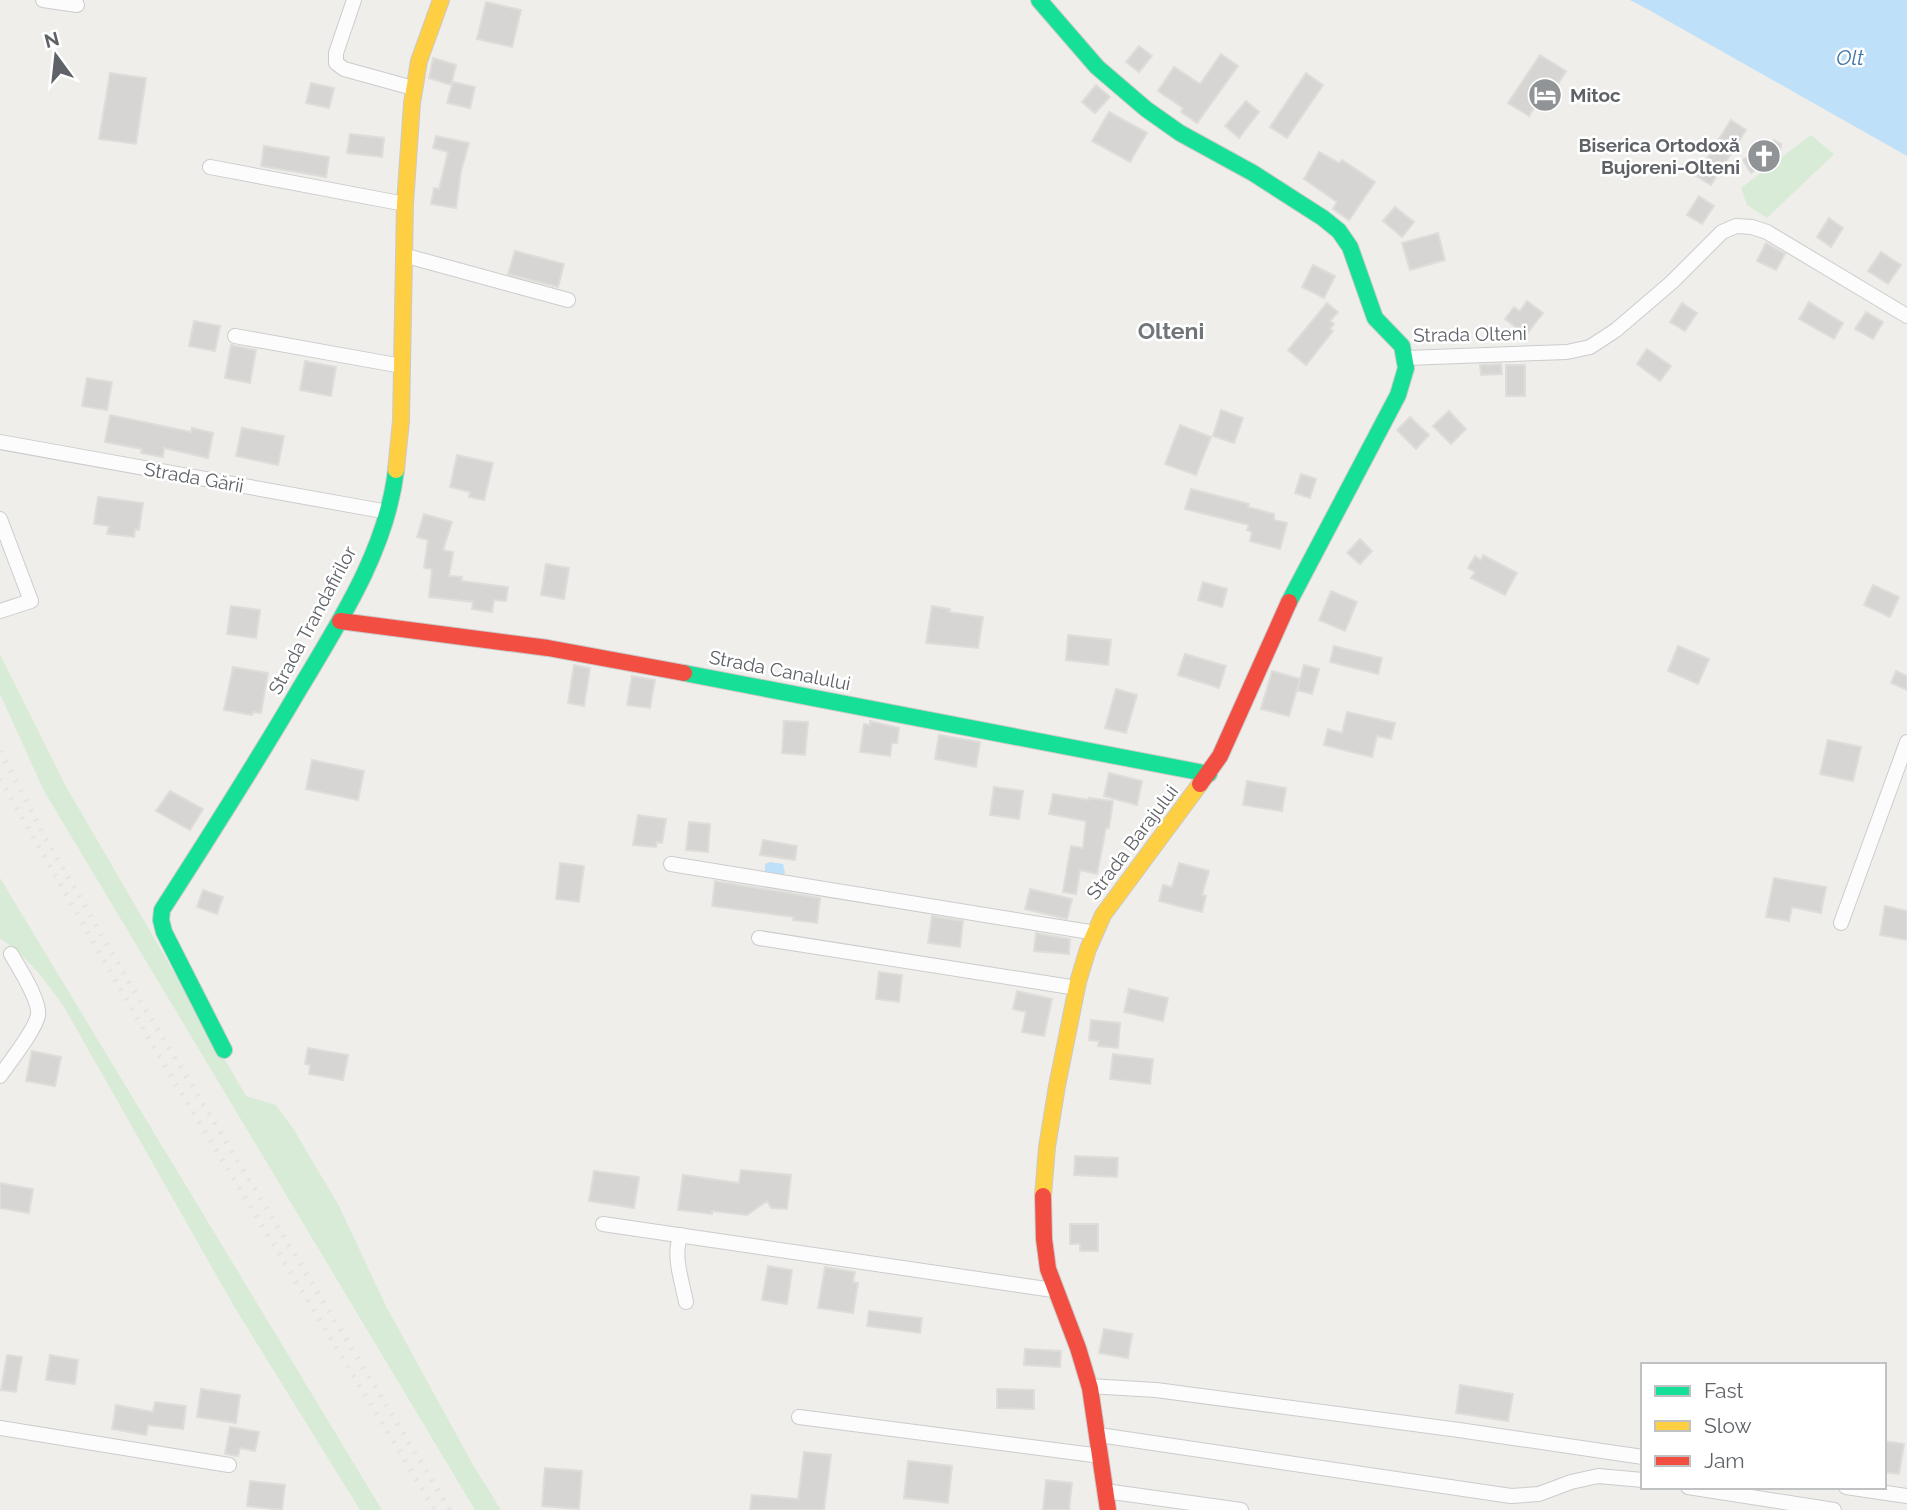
<svg xmlns="http://www.w3.org/2000/svg" width="1907" height="1510" font-family="Raleway,sans-serif">
  <style>
    .green { fill: #d8ebd6 }
    .water { fill: #bfe0f9 }
    .building { fill: #d6d5d3; stroke: #deddd9; stroke-width: 2 }
    .lines { fill: none; stroke-linecap: round; stroke-linejoin: round }
    .street-casing { stroke: #cbcccc; stroke-width: 16 }
    .fast-casing { stroke: #cacacb; stroke-width: 18 }
    .slow-casing { stroke: #cacacb; stroke-width: 18 }
    .jam-casing { stroke: #cacacb; stroke-width: 18 }
    .street { stroke: #fdfcfc; stroke-width: 14 }
    .fast { stroke: #16e098; stroke-width: 16 }
    .slow { stroke: #ffcf43; stroke-width: 16 }
    .jam { stroke: #f24e42; stroke-width: 16 }
    .rail { stroke: #e4e4e4; stroke-width: 5; stroke-dasharray: 2 9; stroke-linecap: butt }
    .labels { text-anchor: middle; stroke-width: 5; stroke-linejoin: round; paint-order: stroke }
    .poi-label { font-size: 19px; font-weight: bold; fill: #5f6368; stroke: #fff; text-anchor: start }
    .street-label { font-size: 19px; fill: #5f6368; stroke: #fff }
    .water-label { font-size: 21px; font-style: italic; fill: #4174aa; stroke: #fff }
    .quarter-label { font-size: 23px; font-weight: bold; fill: #70757a; stroke: #fff }
  </style>
  <rect width="100%" height="100%" fill="#efeeea"/>
  <path class="green" d="M1811 135 1834 154 1767 218 1747 205 1741 188Z
    M0 654 64 783 246 1096 276 1105 294 1130 339 1206 386 1306 473 1465 501 1510H475L44 791 0 694Z
    M0 878 382 1510H360L235 1308 64 1007C43 977 30 960 0 938Z"/>
  <path class="water" d="M1630 0H1907V156L1649 10Z
    M770 862 783 864 785 873 781 876 765 872V864Z"/>
  <path class="building" d="M486 2 521 10 512 47 477 39Z
    M1139 46 1152 56 1139 72 1126 62Z
    M1221 54 1238 66 1197 123 1181 112 1183 108 1158 91 1174 67 1200 84Z
    M1540 55 1566 71 1547 102 1540 98 1529 116 1508 103Z
    M433 58 456 65 451 85 429 78Z
    M110 73 146 78 136 144 99 139Z
    M1306 73 1323 85 1287 138 1270 127Z
    M453 82 475 87 470 108 447 103Z
    M311 83 334 88 329 108 306 103Z
    M1096 85 1110 97 1095 113 1082 102Z
    M1246 101 1259 112 1239 138 1225 126Z
    M1109 112 1147 133 1130 162 1092 141Z
    M1731 120 1746 130 1711 185 1696 176Z
    M350 134 384 138 382 157 347 153Z
    M436 136 469 143 461 171 456 208 431 204 434 188 439 189 448 152 433 148Z
    M1774 140 1781 144 1780 152 1751 173 1743 160Z
    M264 146 329 157 326 177 261 166Z
    M1319 152 1339 163 1342 160 1375 182 1349 220 1333 209 1337 202 1304 179Z
    M1699 196 1714 206 1702 224 1687 215Z
    M1395 207 1414 222 1402 237 1383 221Z
    M1829 218 1843 228 1831 247 1817 237Z
    M1438 233 1445 260 1410 270 1402 243Z
    M1766 243 1785 254 1776 270 1757 261Z
    M515 251 564 264 558 287 508 274Z
    M1881 252 1901 265 1888 284 1868 271Z
    M1313 265 1335 276 1324 298 1302 287Z
    M1527 301 1543 313 1526 335 1505 319 1514 307 1520 311Z
    M1809 302 1843 323 1834 339 1799 319Z
    M1327 303 1338 312 1330 321 1334 324 1330 329 1333 331 1306 365 1288 350Z
    M1682 303 1697 313 1685 331 1670 322Z
    M1866 312 1883 322 1873 339 1855 329Z
    M194 321 220 326 215 351 189 346Z
    M231 345 256 350 250 383 225 378Z
    M1647 349 1671 366 1660 381 1637 364Z
    M305 361 336 367 331 396 300 390Z
    M1501 364 1502 374 1481 375 1480 365Z
    M1506 365H1525V396H1506Z
    M87 378 112 382 107 410 82 406Z
    M1221 410 1243 418 1234 443 1213 436Z
    M1449 411 1466 429 1451 444 1433 426Z
    M110 415 191 432 192 428 213 433 208 458 164 448 163 457 141 453 142 449 105 442Z
    M1410 417 1429 435 1416 449 1397 430Z
    M1180 425 1211 437 1196 475 1165 464Z
    M242 428 284 436 278 465 236 456Z
    M457 455 493 463 484 500 469 497 470 492 450 487Z
    M1301 474 1316 479 1310 498 1295 493Z
    M1191 489 1249 504 1248 507 1274 514V520L1287 523 1280 549 1250 541 1252 532 1247 530 1249 525 1185 509Z
    M98 497 143 503 139 530 135 529 134 537 107 534 109 526 94 524Z
    M424 514 452 522 443 550 453 552 449 576 462 577 461 581 508 587 506 601 494 600 492 612 472 609 473 602 429 597 432 569 424 568 428 540 417 537Z
    M1360 539 1372 551 1360 564 1347 553Z
    M1483 555 1517 573 1505 595 1471 578 1475 572 1468 568 1475 556 1481 560Z
    M546 564 569 568 564 599 541 595Z
    M1203 582 1227 589 1222 607 1198 600Z
    M1873 585 1899 597 1890 617 1864 605Z
    M1331 591 1357 602 1345 631 1319 620Z
    M231 606 260 610 256 638 227 634Z
    M932 606 950 609 949 612 983 617 978 648 926 643Z
    M1068 635 1111 640 1108 665 1066 660Z
    M1334 646 1382 658 1378 674 1330 662Z
    M1678 646 1709 659 1698 684 1668 671Z
    M1185 654 1226 666 1219 688 1178 675Z
    M574 665 590 668 584 706 568 703Z
    M1304 665 1319 669 1312 694 1297 690Z
    M233 667 268 673 261 713 253 712 252 715 224 710Z
    M1272 671 1300 679 1289 716 1261 709Z
    M1896 671 1907 676V690L1891 683Z
    M632 676 655 680 650 708 627 705Z
    M1116 689 1137 695 1126 733 1105 728Z
    M1347 712 1395 723 1391 739 1377 736 1372 757 1324 745 1328 729 1342 733Z
    M784 721 808 722 805 755 782 753Z
    M870 721 899 728 897 743H892L890 756 860 752 864 724 870 725Z
    M939 735 980 742 976 767 935 759Z
    M1828 740 1861 747 1853 781 1820 774Z
    M312 760 364 771 358 800 306 789Z
    M1109 773 1142 781 1137 805 1104 796Z
    M1247 781 1286 788 1282 811 1243 805Z
    M994 787 1023 791 1019 819 990 815Z
    M170 791 203 809 190 830 156 811Z
    M1053 794 1089 800V798L1113 801 1109 828H1106L1097 874 1080 870 1076 894 1063 892 1067 868 1071 846 1083 848 1086 821 1049 814Z
    M638 815 666 819 662 843 657 842 656 847 633 845Z
    M689 822 710 824 708 852 686 850Z
    M763 840 797 846 795 860 760 855Z
    M560 863 584 866 579 902 556 899Z
    M1179 863 1209 871 1202 895 1206 896 1202 912 1159 901 1163 885 1172 887Z
    M1774 878 1826 887 1821 913 1792 907 1789 921 1766 917Z
    M715 881 820 898 817 923 793 920 794 917 712 906Z
    M1030 889 1072 899 1067 919 1025 909Z
    M203 890 223 897 217 914 197 907Z
    M1885 906 1907 911V940L1880 935Z
    M932 916 963 921 960 947 928 943Z
    M1036 933 1070 939 1069 954 1034 951Z
    M879 972 902 975 899 1002 876 999Z
    M1129 989 1168 998 1163 1021 1124 1012Z
    M1017 991 1052 999 1044 1036 1022 1032 1026 1012 1013 1009Z
    M1091 1020 1120 1023 1118 1048 1098 1046 1099 1041 1089 1040Z
    M308 1048 348 1055 343 1080 309 1074 310 1065 305 1064Z
    M32 1051 61 1057 55 1086 26 1081Z
    M1113 1054 1153 1059 1150 1084 1110 1079Z
    M1075 1156 1118 1158 1117 1177 1074 1175Z
    M741 1170 791 1175 787 1209 771 1208 767 1201 747 1215 712 1211V1214L678 1210 683 1175 739 1183Z
    M594 1171 639 1177 634 1208 589 1201Z
    M0 1183 33 1189 29 1213 0 1208Z
    M1070 1224H1098V1251H1080V1244H1070Z
    M768 1266 792 1270 787 1304 762 1300Z
    M825 1267 855 1272 853 1282 858 1283 853 1313 818 1308Z
    M869 1311 922 1318 920 1333 867 1326Z
    M1104 1329 1132 1334 1128 1358 1099 1353Z
    M1025 1349 1061 1351 1060 1367 1024 1365Z
    M7 1355 22 1357 16 1392 1 1390Z
    M50 1355 78 1360 75 1384 46 1380Z
    M1460 1385 1513 1394 1508 1421 1456 1413Z
    M201 1389 240 1395 236 1423 197 1417Z
    M997 1389 1034 1390V1409L997 1408Z
    M155 1402 186 1406 183 1429 148 1425 146 1435 112 1429 116 1405 153 1412Z
    M230 1427 259 1432 255 1451 240 1448 238 1456 225 1454Z
    M1884 1441 1904 1444 1899 1474 1884 1472Z
    M804 1452 831 1455 824 1510H750L752 1495 798 1499Z
    M908 1461 952 1466 948 1503 904 1498Z
    M545 1468 582 1471 579 1509 542 1506Z
    M1046 1480 1072 1483 1069 1510H1043Z
    M250 1481 285 1485 282 1510 247 1506Z"/>
  <g class="lines">
    <g class="street-casing">
      <path id="street" d="M43 0 77 5
        M354 0 336 53V63L344 69 413 88
        M210 167 405 204
        M403 255 568 300
        M235 336 402 366
        M1406 358 1567 352 1590 347 1616 330 1672 282 1722 232 1736 226 1752 227 1767 232 1907 316
        M0 442 388 512
        M0 519 31 601 0 611
        M671 864 1096 933
        M1841 923 1907 742
        M759 938 1077 988
        M0 1076C9 1063 36 1029 38 1015 40 1000 19 968 11 954
        M603 1224 1053 1290
        M681 1235C672 1254 682 1281 686 1302
        M1089 1386 1156 1390 1459 1430 1643 1457
        M799 1417 1101 1456
        M0 1428 229 1465
        M1099 1435 1511 1496 1539 1494 1571 1482 1598 1476 1643 1480
        M1688 1487 1834 1510
        M1846 1487 1907 1496
        M1105 1491 1241 1510"/>
    </g>
    <g class="fast-casing">
      <path id="fast" d="M1039 0 1097 67 1146 109 1180 133 1253 173 1323 218 1339 231 1350 247 1375 318 1402 346 1406 368 1398 395 1289 602
        M684 673 1209 774
        M224 1050 164 932 161 920 162 910C209 837 256 763 300 688 340 621 387 549 396 470"/>
    </g>
    <g class="slow-casing">
      <path id="slow" d="M396 470 401 421 405 204 412 103 419 61 441 0
        M1043 1196 1047 1147 1057 1086 1078 982 1088 949 1103 915 1200 784"/>
    </g>
    <g class="jam-casing">
      <path id="jam" d="M340 621 548 648 684 673
        M1200 784 1220 756 1289 602
        M1043 1196 1044 1239 1048 1269 1078 1348 1090 1388 1108 1510"/>
    </g>
    <use href="#street" class="street"/>
    <use href="#fast" class="fast"/>
    <use href="#slow" class="slow"/>
    <use href="#jam" class="jam"/>
    <path class="rail" d="M0 751 46 839 130 984 450 1510
      M0 779 153 1046 435 1510"/>
  </g>
  <defs>
    <g id="hotel-disc" transform="scale(1.75)"><circle r="9.5" fill="#919496" stroke="#fff"/><path d="M-6-4.5h1.5V1H6V5H4.5V3h-9V5H-6ZM-4 0a1.8 1.8 0 1 1 3.6 0ZM.5 0V-2.5h3Q6-2.5 6 0Z" fill="#fff"/></g>
    <g id="church-disc" transform="scale(1.75)"><circle r="9.5" fill="#919496" stroke="#fff"/><path d="M-1.2-6h2.4v3.5h3.3v2.4h-3.3V6h-2.4V-.1h-3.3v-2.4h3.3Z" fill="#fff"/></g>
  </defs>
  <g fill-rule="evenodd">
    <use href="#hotel-disc" x="1545" y="95"/>
    <use href="#church-disc" x="1764" y="156"/>
  </g>
  <g class="labels">
    <g class="poi-label">
      <text x="1570" y="102">Mitoc</text>
      <text x="1740" y="152" text-anchor="end">Biserica Ortodoxă<tspan x="1740" dy="22">Bujoreni-Olteni</tspan></text>
    </g>
    <g class="street-label">
      <text transform="translate(1470 334) rotate(-1)" y="7">Strada Olteni</text>
      <text transform="translate(194 477) rotate(10)" y="7">Strada Gării</text>
      <text transform="translate(312 620) rotate(-62)" y="7">Strada Trandafirilor</text>
      <text transform="translate(780 670) rotate(11)" y="7">Strada Canalului</text>
      <text transform="translate(1132 842) rotate(-53)" y="7">Strada Barajului</text>
    </g>
    <g class="water-label">
      <text x="1850" y="65">Olt</text>
    </g>
    <g class="quarter-label">
      <text x="1171" y="339">Olteni</text>
    </g>
  </g>
  <rect x="1641" y="1363" width="245" height="126" fill="#ffffff" stroke="#bfc1c3" stroke-width="2"/>
  <rect x="1655" y="1386" width="35" height="10" fill="#16e098" stroke="#bfc1c3" stroke-width="2"/>
  <text x="1704" y="1398" font-size="21" fill="#5f6368">Fast</text>
  <rect x="1655" y="1421" width="35" height="10" fill="#ffcf43" stroke="#bfc1c3" stroke-width="2"/>
  <text x="1704" y="1433" font-size="21" fill="#5f6368">Slow</text>
  <rect x="1655" y="1456" width="35" height="10" fill="#f24e42" stroke="#bfc1c3" stroke-width="2"/>
  <text x="1704" y="1468" font-size="21" fill="#5f6368">Jam</text>
  <g transform="translate(56 56) rotate(345)" stroke="#ffffff" stroke-width="5" paint-order="stroke">
  <path d="M0-5L12 26L0 18L-12 26Z" fill="#5f6368"/>
  <text y="-10" font-size="19" font-weight="bold" text-anchor="middle" fill="#5f6368">N</text>
  </g>
</svg>
